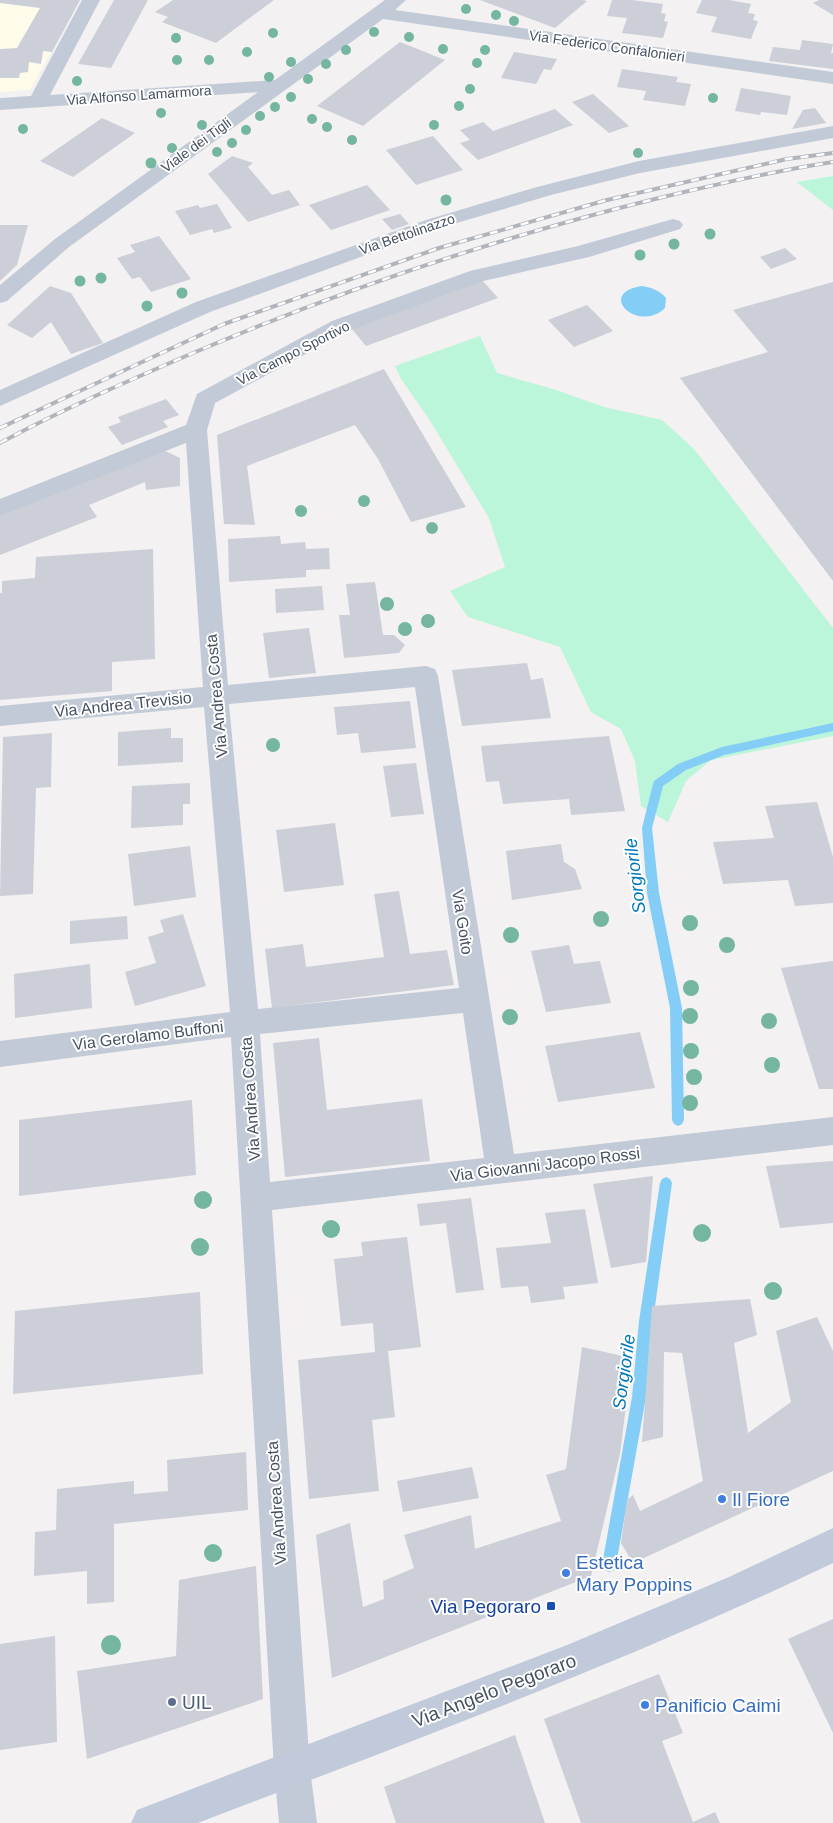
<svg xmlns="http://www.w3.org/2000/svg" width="833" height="1823" font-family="Helvetica,sans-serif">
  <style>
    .commercial { fill: #fefbea }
    .green { fill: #bbf5da }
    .water { fill: #84cdf6 }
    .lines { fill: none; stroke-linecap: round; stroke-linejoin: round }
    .stream { fill: #84cdf6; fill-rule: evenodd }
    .building { fill: #cccfd7 }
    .street { fill: #c3cad7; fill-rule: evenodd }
    .secondary { fill: #c1cadb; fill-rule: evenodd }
    .rail-casing { stroke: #b2b4bc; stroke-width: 4 }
    .rail { stroke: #fff; stroke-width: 2.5; stroke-dasharray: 8; stroke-linecap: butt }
    .tree { fill: #74b69f }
    .shop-dot { fill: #3f7fe0; stroke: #fff; stroke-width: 2 }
    .transit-dot { fill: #1a4fb4; stroke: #fff; stroke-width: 2 }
    .service-dot { fill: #5c6f8a; stroke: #fff; stroke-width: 2 }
    .labels { text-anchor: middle; stroke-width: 4; stroke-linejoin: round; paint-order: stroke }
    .far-street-label { font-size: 14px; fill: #465061; stroke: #fff }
    .street-label { font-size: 16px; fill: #465061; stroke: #fff }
    .water-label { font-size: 18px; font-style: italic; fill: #0076ba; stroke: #fff }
    .near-shop-label { font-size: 19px; fill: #366cbe; stroke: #fff; text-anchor: start }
    .near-transit-label { font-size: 19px; fill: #164399; stroke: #fff; text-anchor: end }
    .near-street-label { font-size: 19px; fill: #465061; stroke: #fff }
    .near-service-label { font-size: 19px; fill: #4e5e75; stroke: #fff; text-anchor: start }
  </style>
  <rect width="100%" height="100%" fill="#f3f1f1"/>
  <path class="commercial" d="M0 0H80L30 90 0 92Z"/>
  <path class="green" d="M833 176V210L797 182Z
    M480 336 497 373 553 389 604 407 662 420 694 449 833 628V736L711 760 686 781 668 822 641 806 635 761 621 729 591 712 560 647 468 617 450 591 505 567 489 518 429 419 401 379 395 366Z"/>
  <path class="water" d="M642 286C652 288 659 290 666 298L665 308C638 334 595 293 642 286Z"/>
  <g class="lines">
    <path class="stream" d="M833 723V731L724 755 686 770 663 786 652 828 659 893 682 1008 684 1120 682 1124 678 1126 674 1124 672 1120 670 1008 647 893 642 828 653 784 654 781 678 764 722 747Z
      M666 1177 670 1179 672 1183 653 1321 646 1397 616 1565 614 1570 609 1572 604 1570 602 1565 632 1397 639 1321 660 1183 662 1179Z"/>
  </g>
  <path class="building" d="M0 0H80L52 52 43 51 41 64 29 62 28 72 20 73 19 78H0V49L17 48 40 8 0 3Z
    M114 0H148L111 68 78 64Z
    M173 0H274L216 43 162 22 168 17 155 12Z
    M480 0H583L587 1 555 28Z
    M612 0H632L663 4 661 13 666 14 664 21 668 22 663 38 622 33 627 18 607 16Z
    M702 0H729L751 4 748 13 755 14 753 20 758 21 751 39 711 32 717 17 696 13Z
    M819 0H833V15L813 3Z
    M802 40 833 44 831 53H833V69L769 61 773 47 800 50Z
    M400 42 445 60 363 126 317 106Z
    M514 52 557 59 551 70 544 69 536 84 501 78Z
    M622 69 678 77 676 82 691 84 685 106 643 100 646 91 617 87Z
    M741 88 791 96 787 115 761 112 760 115 735 111Z
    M593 94 629 126 609 133 572 102Z
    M815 108 826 123 792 129 803 110Z
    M555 109 573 125 478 160 460 143 470 140 460 130 483 122 493 131Z
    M102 118 135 133 73 177 40 161Z
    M433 136 463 170 416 185 386 150Z
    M232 156 253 163 248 167 272 195 289 190 300 205 248 222 208 174Z
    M367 185 390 210 331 230 309 205Z
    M217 204 232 228 214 233 212 229 190 235 175 211 198 205 200 208Z
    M400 214 409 224 392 230 382 219Z
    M0 225H28L17 265 0 281Z
    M159 236 191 279 151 292 140 277 132 279 117 258 135 252 130 245Z
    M785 248 797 259 771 269 760 257Z
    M482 280 498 298 366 346 351 328Z
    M833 282V581L680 378 768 352 733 310Z
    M50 286 71 293 103 343 71 354 51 322 32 338 7 325Z
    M587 305 613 331 574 347 548 320Z
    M384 369 466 507 411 522 378 459 355 425 247 466 255 525 224 524 217 435Z
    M166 399 179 415 163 421 168 427 122 445 108 427 121 422 118 417Z
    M161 449 180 458V486L146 490 145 482 89 505 97 517 0 555V515Z
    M280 536 281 544 305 542 306 549 329 548 330 569 306 570V577L229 582 228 539Z
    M153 549 155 659 112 662V691L0 700V593H2V581L35 578 36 557Z
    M375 582 383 635H394L405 645 399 653 344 658 339 615H350L346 584Z
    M322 586 324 610 276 613 275 589Z
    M309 628 316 673 269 678 263 633Z
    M527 663 531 680 543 678 551 718 462 726 452 670Z
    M410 701 416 748 361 753 358 733 337 735 334 707Z
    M171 728V738H183V762L118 766V732Z
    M52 733 51 787 36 788 33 894 0 896 3 737Z
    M609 736 625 811 571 815 569 799 503 804 499 781 486 782 481 746Z
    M416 763 424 814 391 817 383 766Z
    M190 783V804H183V825L131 828 132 786Z
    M817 802 833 857V903L795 906 788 880 723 884 713 842 774 838 765 806Z
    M335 823 344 885 284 892 276 830Z
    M561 844 564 862 575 869 582 889 512 900 506 851Z
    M190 846 196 897 134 906 128 854Z
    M399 891 410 954 447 950 454 985 272 1008 265 949 303 944 306 967 384 957 374 894Z
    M183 914 206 986 135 1006 125 972 156 963 148 937 164 932 160 920Z
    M127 916 128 939 70 944V921Z
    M569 945 574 964 600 961 611 1003 546 1012 531 951Z
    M833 961V1089H819L781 968Z
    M90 964 92 1008 15 1018 14 974Z
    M640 1032 655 1088 558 1102 545 1046Z
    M319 1038 327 1110 422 1099 430 1161 285 1177 273 1043Z
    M192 1100 196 1175 19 1196V1120Z
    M833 1161V1223L780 1228 766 1166Z
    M653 1176 646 1262 611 1268 593 1184Z
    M471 1198 484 1290 456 1293 446 1223 420 1226 417 1204Z
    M585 1209 598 1283 563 1287 565 1299 531 1303 528 1286 501 1288 496 1248 551 1243 545 1213Z
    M407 1237 421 1347 388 1351 395 1417 372 1420 379 1491 309 1499 298 1360 375 1352 373 1323 341 1326 334 1259 363 1256 361 1242Z
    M200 1292 203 1374 13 1394 15 1311Z
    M750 1299 757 1335 734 1343 748 1433 791 1402 776 1331 817 1317 833 1351V1471L633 1563 621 1543 627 1500 633 1495 640 1511 703 1481 682 1353 664 1352 663 1437 642 1442 652 1306Z
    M582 1347 632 1358 620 1454 591 1576 332 1678 316 1535 350 1523 363 1607 384 1599 383 1581 414 1568 404 1535 471 1515 475 1549 561 1521 546 1475 566 1469Z
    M246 1452 248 1510 114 1524V1602L87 1604V1571L34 1576 35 1532 56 1530 57 1489 134 1481V1494L168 1491 167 1460Z
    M472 1467 479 1498 403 1512 397 1481Z
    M256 1566 263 1699 87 1759 77 1671 176 1656 179 1580Z
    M833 1619V1733L788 1639Z
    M55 1636 57 1742 0 1750V1644Z
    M659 1674 683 1733 662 1741 693 1822 715 1812 720 1823H581L544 1719Z
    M515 1735 545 1823H396L384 1787Z"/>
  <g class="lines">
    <path class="street" d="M82 0H100L50 95 275 80 385 0H406L395 10 833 72V84L383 19 69 247 7 301 0 303V285L55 239 258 92 0 110V98L31 96Z
      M833 126V138L640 173 551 195 440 228 210 312 0 406V390L196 302 426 220 537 187 639 161Z
      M673 219 680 221 683 225 680 229 589 257 483 281 348 331 215 403 207 430 228 685 426 666 435 669 438 676 514 1154 833 1117V1145L272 1210 310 1769 317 1823H279L274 1769 231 1037 0 1067V1041L230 1012 204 707 0 726V706L203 687 186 443 0 516V499L186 425 197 394 332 321 470 271 578 246ZM415 687 459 988 258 1009 229 704ZM463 1013 484 1158 270 1182 260 1034Z"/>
    <path class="secondary" d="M833 1528V1563C627 1662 412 1741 198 1823H131L137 1810 567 1645 729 1577Z"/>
    <g class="rail-casing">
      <path id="rail" d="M0 428 224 324 439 248 607 200 787 159 833 153
        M0 443C63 409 128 381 193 353 344 289 500 237 659 198 717 184 775 171 833 162"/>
    </g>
    <use href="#rail" class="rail"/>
  </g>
  <g class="tree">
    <circle cx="466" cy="9" r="5"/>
    <circle cx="496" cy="15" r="5"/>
    <circle cx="514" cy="21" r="5"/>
    <circle cx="374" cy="32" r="5"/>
    <circle cx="273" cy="33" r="5"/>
    <circle cx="409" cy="37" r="5"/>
    <circle cx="176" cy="38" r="5"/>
    <circle cx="443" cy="49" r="5"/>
    <circle cx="346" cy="50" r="5"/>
    <circle cx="485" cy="50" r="5"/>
    <circle cx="247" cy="52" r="5"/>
    <circle cx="177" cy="60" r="5"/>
    <circle cx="209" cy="60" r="5"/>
    <circle cx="291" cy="62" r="5"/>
    <circle cx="477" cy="63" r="5"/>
    <circle cx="326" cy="64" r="5"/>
    <circle cx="269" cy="77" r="5"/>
    <circle cx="308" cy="79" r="5"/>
    <circle cx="77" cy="81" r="5"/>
    <circle cx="470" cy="89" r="5"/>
    <circle cx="291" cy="97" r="5"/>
    <circle cx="713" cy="98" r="5"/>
    <circle cx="459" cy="106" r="5"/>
    <circle cx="275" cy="107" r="5"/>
    <circle cx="161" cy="113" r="5"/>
    <circle cx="260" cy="116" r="5"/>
    <circle cx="312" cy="119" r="5"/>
    <circle cx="202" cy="125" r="5"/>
    <circle cx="434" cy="125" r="5"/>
    <circle cx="327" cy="127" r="5"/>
    <circle cx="23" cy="129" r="5"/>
    <circle cx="246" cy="130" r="5"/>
    <circle cx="352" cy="140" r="5"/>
    <circle cx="232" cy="143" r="5"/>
    <circle cx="172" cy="148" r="5"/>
    <circle cx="217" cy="152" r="5"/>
    <circle cx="638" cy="153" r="5"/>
    <circle cx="151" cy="163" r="5.5"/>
    <circle cx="446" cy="200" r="5.5"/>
    <circle cx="710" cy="234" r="5.5"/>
    <circle cx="674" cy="244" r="5.5"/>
    <circle cx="640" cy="255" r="5.5"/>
    <circle cx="101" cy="278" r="5.5"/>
    <circle cx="80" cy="281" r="5.5"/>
    <circle cx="182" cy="293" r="5.5"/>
    <circle cx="147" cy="306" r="5.5"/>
    <circle cx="364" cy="501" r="6"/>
    <circle cx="301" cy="511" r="6"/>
    <circle cx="432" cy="528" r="6"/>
    <circle cx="387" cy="604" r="7"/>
    <circle cx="428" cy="621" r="7"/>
    <circle cx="405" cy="629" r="7"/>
    <circle cx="273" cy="745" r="7"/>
    <circle cx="601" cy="919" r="8"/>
    <circle cx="690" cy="923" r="8"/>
    <circle cx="511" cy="935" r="8"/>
    <circle cx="727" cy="945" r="8"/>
    <circle cx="691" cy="988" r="8"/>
    <circle cx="690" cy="1016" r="8"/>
    <circle cx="510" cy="1017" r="8"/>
    <circle cx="769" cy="1021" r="8"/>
    <circle cx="691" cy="1051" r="8"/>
    <circle cx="772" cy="1065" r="8"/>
    <circle cx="694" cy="1077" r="8"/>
    <circle cx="690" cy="1103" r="8"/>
    <circle cx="203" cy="1200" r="9"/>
    <circle cx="331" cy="1229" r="9"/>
    <circle cx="702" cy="1233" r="9"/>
    <circle cx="200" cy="1247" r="9"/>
    <circle cx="773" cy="1291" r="9"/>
    <circle cx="213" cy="1553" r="9"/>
    <circle cx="111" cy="1645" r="10"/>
  </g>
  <g class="shop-dot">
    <circle cx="722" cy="1499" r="5"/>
    <circle cx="566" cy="1573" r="5"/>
    <circle cx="645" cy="1705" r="5"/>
  </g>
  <rect class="transit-dot" x="546" y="1601" width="10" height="10" rx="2.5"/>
  <circle class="service-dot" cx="172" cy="1702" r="5"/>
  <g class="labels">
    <g class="far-street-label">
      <text transform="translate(607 46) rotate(8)" y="5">Via Federico Confalonieri</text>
      <text transform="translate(139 95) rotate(-4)" y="5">Via Alfonso Lamarmora</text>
      <text transform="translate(196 145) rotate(-36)" y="5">Viale dei Tigli</text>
      <text transform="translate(407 234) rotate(-19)" y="5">Via Bettolinazzo</text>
      <text transform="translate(293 353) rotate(-27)" y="5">Via Campo Sportivo</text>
    </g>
    <g class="street-label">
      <text transform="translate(216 696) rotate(-95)" y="6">Via Andrea Costa</text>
      <text transform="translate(123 704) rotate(-6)" y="6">Via Andrea Trevisio</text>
      <text transform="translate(463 922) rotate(81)" y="6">Via Goito</text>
      <text transform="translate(148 1035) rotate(-7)" y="6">Via Gerolamo Buffoni</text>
      <text transform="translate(250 1099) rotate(-94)" y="6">Via Andrea Costa</text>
      <text transform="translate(545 1164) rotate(-7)" y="6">Via Giovanni Jacopo Rossi</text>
      <text transform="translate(276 1503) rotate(-94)" y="6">Via Andrea Costa</text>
    </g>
    <g class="water-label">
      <text transform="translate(635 876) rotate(-97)" y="6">Sorgiorile</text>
      <text transform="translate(624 1372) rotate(-82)" y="6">Sorgiorile</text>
    </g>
    <g class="near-shop-label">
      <text x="732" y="1506">Il Fiore</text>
      <text x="576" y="1569">Estetica<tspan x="576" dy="22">Mary Poppins</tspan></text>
      <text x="655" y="1712">Panificio Caimi</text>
    </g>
    <g class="near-transit-label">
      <text x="541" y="1613">Via Pegoraro</text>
    </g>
    <g class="near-street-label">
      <text transform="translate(494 1690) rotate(-21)" y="7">Via Angelo Pegoraro</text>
    </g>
    <g class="near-service-label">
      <text x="182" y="1709">UIL</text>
    </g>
  </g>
</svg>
